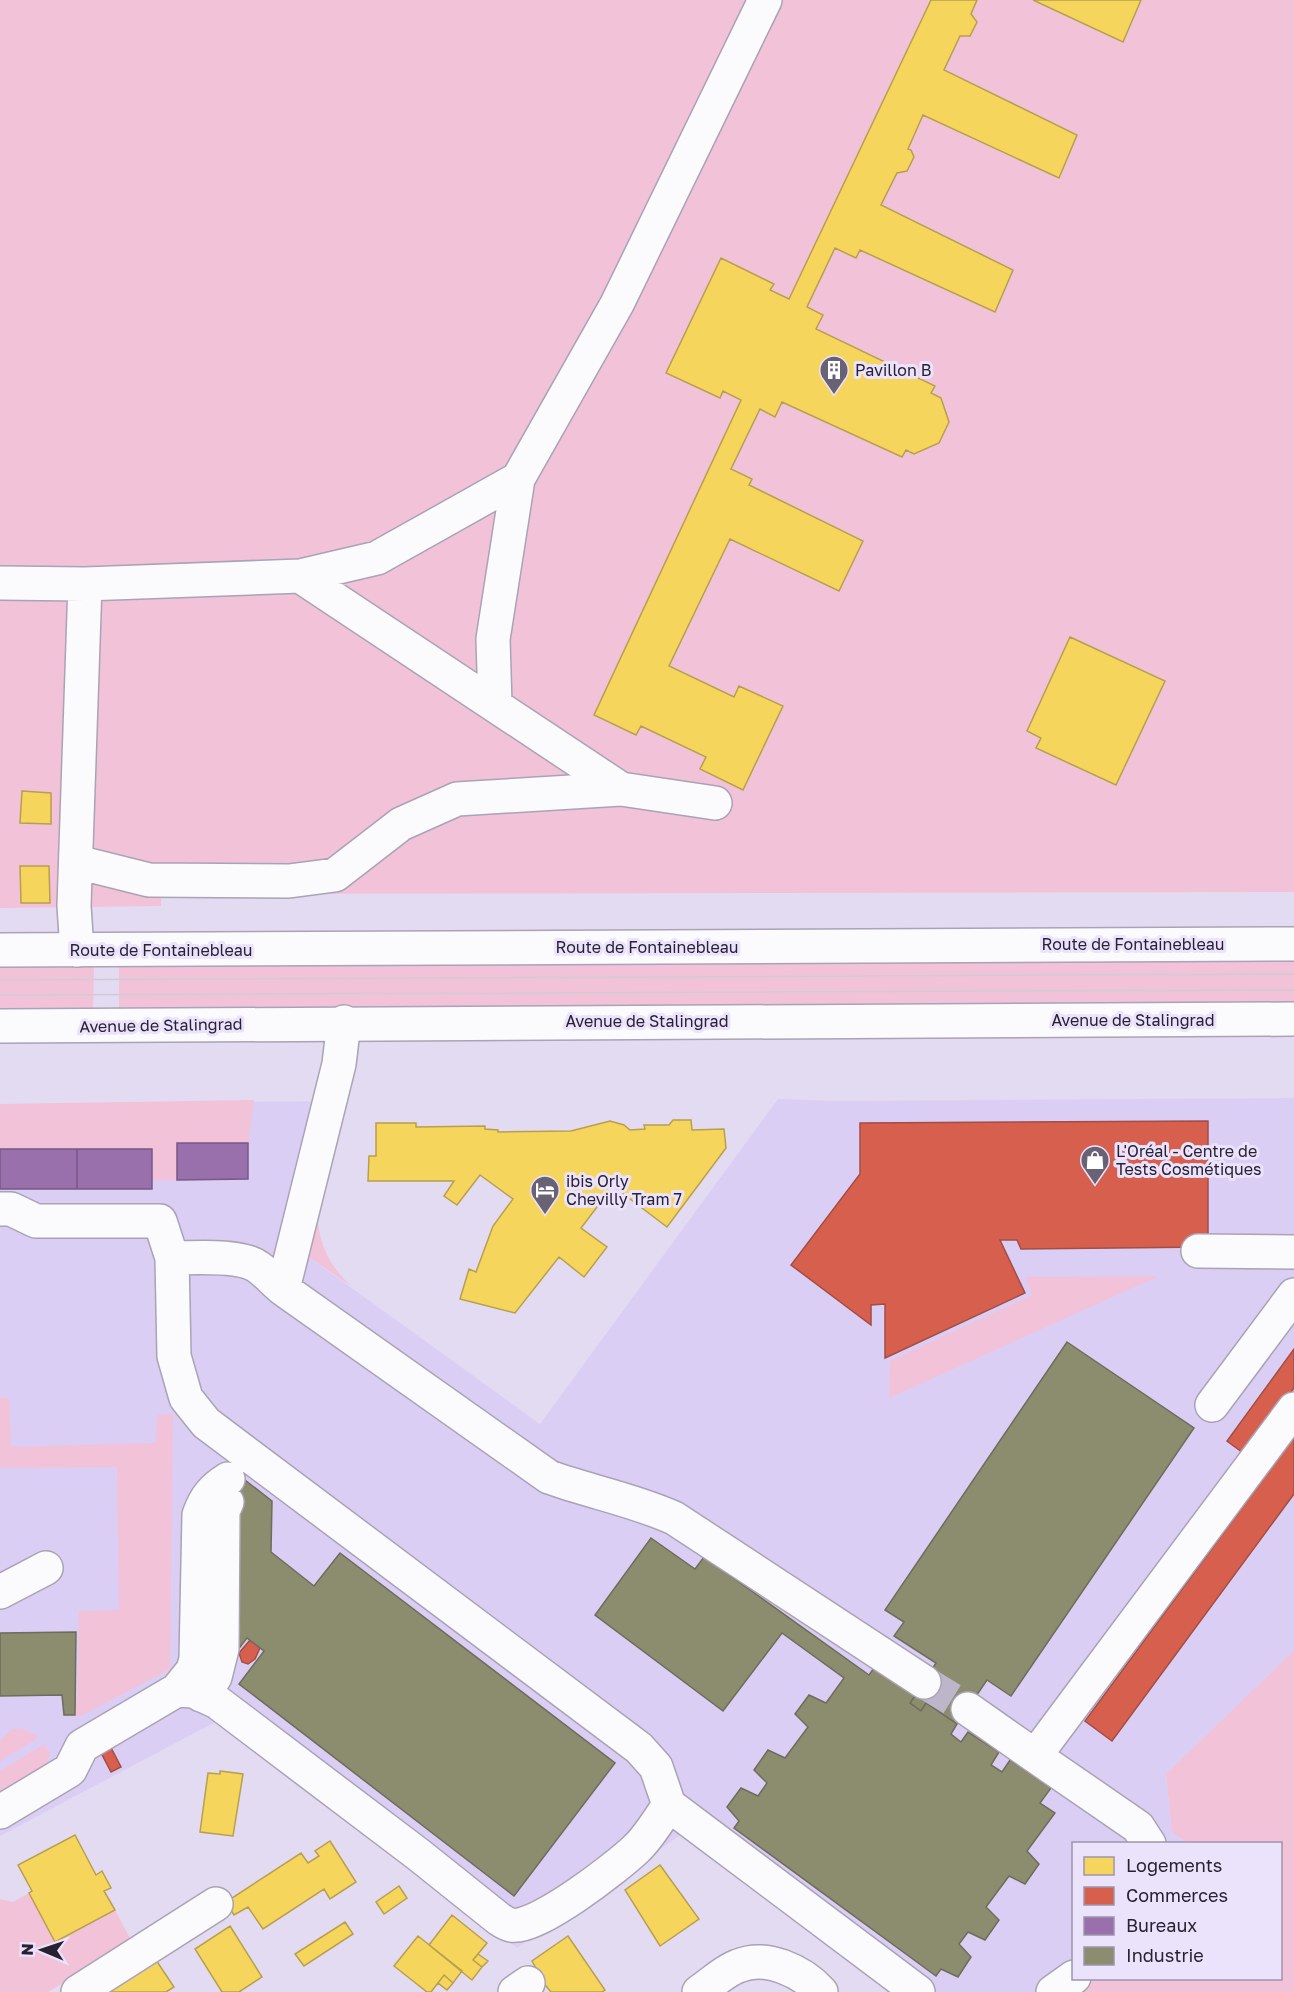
<svg xmlns="http://www.w3.org/2000/svg" width="1294" height="1992" font-family="'Golos Text',sans-serif">
  <style>
    .built { fill: #dbcef4 }
    .green { fill: #f2c2d8 }
    .homes { fill: #f6d55c; stroke: #b89f4f; stroke-width: 1.5 }
    .shops { fill: #d6604d; stroke: #a24d45; stroke-width: 1.5 }
    .offices { fill: #9970ab; stroke: #775886; stroke-width: 1.5 }
    .industry { fill: #8c8c6e; stroke: #6e6c5c; stroke-width: 1.5 }
    .lines { fill: none; stroke-linecap: round; stroke-linejoin: round }
    .minor-tunnel { stroke: #bdb6cb; stroke-width: 33; stroke-dasharray: 33 16; stroke-linecap: butt }
    .minor-casing { stroke: #a9a3b5; stroke-width: 36 }
    .major-casing { stroke: #a9a3b5; stroke-width: 36 }
    .minor { stroke: #fbfafd; stroke-width: 33 }
    .major { stroke: #fbfafd; stroke-width: 33 }
    .tram { stroke: #cfcdd4; stroke-width: 1.5 }
    .labels { text-anchor: middle; stroke-width: 6; stroke-linejoin: round; paint-order: stroke }
    .poi-label { font-size: 16px; fill: #272131; stroke: #ebe2fc; text-anchor: start }
    .street-label { font-size: 16px; fill: #272131; stroke: #ebe2fc }
  </style>
  <rect width="100%" height="100%" fill="#e3dbf2"/>
  <path class="built" d="M1294 1098V1650L1166 1774 1172 1832 1187 1843 1074 1844V1978L1096 1979 1077 1992H888L682 1834 517 1948 219 1720 0 1836V1104L342 1101 306 1255 540 1424 778 1099 838 1101Z"/>
  <path class="green" d="M0 0H1294V892L161 894V906L0 908Z
    M1294 960V1004L119 1008V965Z
    M94 964 93 1008 0 1009V965Z
    M254 1100 248 1143 178 1144 177 1180H152V1149H0V1104Z
    M317 1205C317 1239 326 1262 351 1286L306 1255Z
    M1159 1276 889 1398 890 1361 1032 1295 1025 1277Z
    M0 1398H9L11 1447 156 1443 157 1415 173 1414 170 1669 79 1717 75 1715V1702H77L79 1611 119 1610 117 1467 0 1468Z
    M1294 1650V1992H1077L1096 1979 1280 1978V1844L1187 1843 1172 1832 1166 1774Z
    M12 1729H23L39 1737 0 1761V1741Z
    M45 1744 50 1754 47 1765 0 1790V1771Z
    M29 1893 56 1942 115 1910 132 1942 48 1992H0V1899L13 1902Z"/>
  <path class="homes" d="M931 0H977L971 14 977 22 970 36H960L944 70 1077 135 1059 178 923 115 908 149 911 150 914 157 907 171 897 173 881 205 1013 270 995 312 860 250 856 258 835 248 807 307 823 315 816 329 935 386 931 393 941 398 949 422 939 443 914 454 906 450 902 457 782 402 775 417 760 409 731 469 752 479 749 485 863 541 839 591 730 539 669 666 734 697 739 686 783 706 743 790 700 769 706 757 641 726 636 735 594 715 741 400 723 391 720 398 666 373 721 258 774 284 770 290 789 299Z
    M1033 0H1141L1123 42Z
    M1070 637 1165 681 1116 785 1036 748 1041 738 1027 731Z
    M22 791 51 793V824L20 823Z
    M20 866H49L50 903H21Z
    M673 1120H691L692 1130 724 1129 726 1148 667 1227 613 1186 581 1228 607 1247 584 1277 559 1257 515 1313 460 1299 469 1269 476 1272 493 1226 513 1199 480 1175 457 1205 444 1196 454 1181H368L369 1156H376V1123H416V1127L485 1126V1129L498 1130V1132L571 1131 610 1121 624 1125 630 1130 645 1129 644 1125H669Z
    M220 1771 243 1774 233 1836 200 1832 208 1773 220 1774Z
    M75 1835 96 1875 102 1871 111 1888 104 1891 115 1910 55 1942 29 1893 32 1891 18 1865Z
    M330 1841 356 1882 330 1899 324 1889 263 1929 248 1907 234 1915 226 1902 301 1853 308 1863 319 1856 315 1851Z
    M660 1865 699 1919 660 1946 625 1890Z
    M399 1886 407 1898 384 1914 376 1902Z
    M452 1915 487 1943 473 1960 482 1967 472 1980 429 1945Z
    M345 1922 353 1934 304 1966 295 1954Z
    M230 1926 262 1977 239 1992H222L195 1949Z
    M418 1936 462 1971 453 1983 444 1975 431 1992H427L394 1966Z
    M568 1936 605 1990 602 1992H551L546 1986 532 1961Z
    M150 1951 174 1987 166 1992H96Z
    M478 1954 488 1961 482 1967 473 1960Z
    M444 1975 453 1983 447 1990 438 1983Z"/>
  <path class="shops" d="M1208 1121V1247L1021 1249 1017 1240H1000L1025 1293 885 1358V1304L871 1305V1325L791 1265 860 1174V1123Z
    M1294 1349V1388L1246 1455 1227 1441Z
    M1294 1437V1494L1112 1741 1085 1721Z
    M250 1640 260 1648 255 1659 248 1664 242 1662 239 1653Z
    M107 1740 121 1767 111 1772 97 1745Z"/>
  <path class="offices" d="M177 1143H248V1179L177 1180Z
    M0 1149H77V1189H0Z
    M77 1149H152V1189H77Z"/>
  <path class="industry" d="M1067 1342 1194 1428 1011 1696 987 1680 957 1724 926 1703 921 1711 910 1703 936 1663 894 1636 904 1622 885 1610Z
    M232 1470 272 1501 271 1552 314 1586 340 1553 615 1763 514 1896 239 1684 264 1651 247 1638 230 1660Z
    M651 1538 695 1569 704 1557 869 1675 874 1668 915 1696 910 1703 921 1711 926 1703 957 1724 951 1734 961 1742 968 1732 999 1752 991 1765 1002 1772 1010 1760 1051 1788 1040 1803 1055 1813 1027 1851 1039 1864 1025 1884 1009 1876 986 1907 999 1920 985 1940 968 1932 959 1944 971 1957 958 1977 941 1969 936 1976 734 1828 739 1821 727 1807 741 1788 758 1796 767 1783 754 1770 768 1750 785 1758 808 1727 795 1714 809 1695 826 1703 844 1678 782 1633 723 1711 595 1615Z
    M76 1632 75 1715H64L62 1695 0 1696V1633Z"/>
  <g class="lines">
    <path class="minor-tunnel" d="M924 1682 968 1709"/>
    <g class="minor-casing">
      <path id="minor" d="M300 576 621 789 715 803
        M0 583 85 584
        M495 705 493 639 518 479
        M77 862 149 880 289 881 335 875 401 824 457 799 621 789
        M77 950 74 906 85 584 300 576 377 558 518 479 617 304 765 0
        M344 1022 339 1064 283 1289 549 1477C591 1492 634 1500 674 1518L924 1682
        M0 1209H11L36 1221H160L172 1258C193 1258 241 1254 258 1267 267 1273 274 1282 283 1289
        M1198 1251 1294 1252
        M172 1258 174 1356 186 1398 206 1423 639 1748 656 1767 669 1805 918 1992
        M1212 1405 1294 1295
        M0 1592 46 1568
        M177 1690 193 1670 196 1659 199 1515C205 1498 212 1489 228 1479
        M201 1695 215 1677 222 1649 223 1511 227 1502
        M968 1709 1035 1756
        M0 1812 70 1770 82 1746 177 1690 193 1691 217 1702 419 1855 499 1919C502 1921 507 1924 511 1925 535 1931 617 1867 636 1849 649 1837 659 1819 669 1805
        M1149 1844 1138 1827 1035 1756 1294 1409
        M78 1992 216 1904
        M515 1992 528 1983
        M699 1992C711 1984 724 1971 738 1966 766 1954 802 1971 821 1992
        M1053 1992 1074 1977"/>
    </g>
    <g class="major-casing">
      <path id="major" d="M0 950 1294 944
        M0 1026 1294 1019"/>
    </g>
    <use href="#minor" class="minor"/>
    <use href="#major" class="major"/>
    <path class="tram" d="M0 980 1294 974
      M0 995 1294 990"/>
  </g>
  <defs>
    <g id="building-pin" transform="scale(1.5)"><path d="M0 17L-7.5 6A9.5 9.5 0 1 1 7.5 6Z" fill="#696275" stroke="#ebe2fc"/><path d="M-4-6H4V6H1V3H-1V6H-4ZM-2.5-4.3h1.7v1.8h-1.7ZM.8-4.3h1.7v1.8H.8ZM-2.5-1h1.7V.8h-1.7ZM.8-1h1.7V.8H.8Z" fill="#fff"/></g>
    <g id="shop-pin" transform="scale(1.5)"><path d="M0 17L-7.5 6A9.5 9.5 0 1 1 7.5 6Z" fill="#696275" stroke="#ebe2fc"/><path d="M-5-2.5h2.3a2.7 3.5 0 0 1 5.4 0H5L5.5 6h-11ZM-1.5-2.5h3a1.5 2.3 0 0 0-3 0Z" fill="#fff"/></g>
    <g id="hotel-pin" transform="scale(1.5)"><path d="M0 17L-7.5 6A9.5 9.5 0 1 1 7.5 6Z" fill="#696275" stroke="#ebe2fc"/><path d="M-6-4.5h1.5V1H6V5H4.5V3h-9V5H-6ZM-4 0a1.8 1.8 0 1 1 3.6 0ZM.5 0V-2.5h3Q6-2.5 6 0Z" fill="#fff"/></g>
  </defs>
  <g fill-rule="evenodd">
    <use href="#building-pin" x="834" y="370"/>
    <use href="#shop-pin" x="1095" y="1160"/>
    <use href="#hotel-pin" x="545" y="1190"/>
  </g>
  <g class="labels">
    <g class="poi-label">
      <text x="855" y="376">Pavillon B</text>
      <text x="1116" y="1157">L'Oréal - Centre de<tspan x="1116" dy="18">Tests Cosmétiques</tspan></text>
      <text x="566" y="1187">ibis Orly<tspan x="566" dy="18">Chevilly Tram 7</tspan></text>
    </g>
    <g class="street-label">
      <text x="1133" y="950">Route de Fontainebleau</text>
      <text x="647" y="953">Route de Fontainebleau</text>
      <text x="161" y="956">Route de Fontainebleau</text>
      <text x="1133" y="1026">Avenue de Stalingrad</text>
      <text x="647" y="1027">Avenue de Stalingrad</text>
      <text transform="translate(161 1025) rotate(-1)" y="6">Avenue de Stalingrad</text>
    </g>
  </g>
  <rect x="1072" y="1842" width="210" height="138" fill="#ebe2fc" stroke="#9d95ab" stroke-width="1.5"/>
  <rect x="1084" y="1857" width="30" height="18" fill="#f6d55c" stroke="#9d95ab" stroke-width="1.5"/>
  <text x="1126" y="1872" font-size="18" fill="#272131">Logements</text>
  <rect x="1084" y="1887" width="30" height="18" fill="#d6604d" stroke="#9d95ab" stroke-width="1.5"/>
  <text x="1126" y="1902" font-size="18" fill="#272131">Commerces</text>
  <rect x="1084" y="1917" width="30" height="18" fill="#9970ab" stroke="#9d95ab" stroke-width="1.5"/>
  <text x="1126" y="1932" font-size="18" fill="#272131">Bureaux</text>
  <rect x="1084" y="1947" width="30" height="18" fill="#8c8c6e" stroke="#9d95ab" stroke-width="1.5"/>
  <text x="1126" y="1962" font-size="18" fill="#272131">Industrie</text>
  <g transform="translate(42 1950) rotate(272)" stroke="#ebe2fc" stroke-width="4.5" paint-order="stroke">
  <path d="M0-4.5L10 22L0 15L-10 22Z" fill="#272131"/>
  <text y="-9" font-size="16" font-weight="bold" text-anchor="middle" fill="#272131">N</text>
  </g>
</svg>
